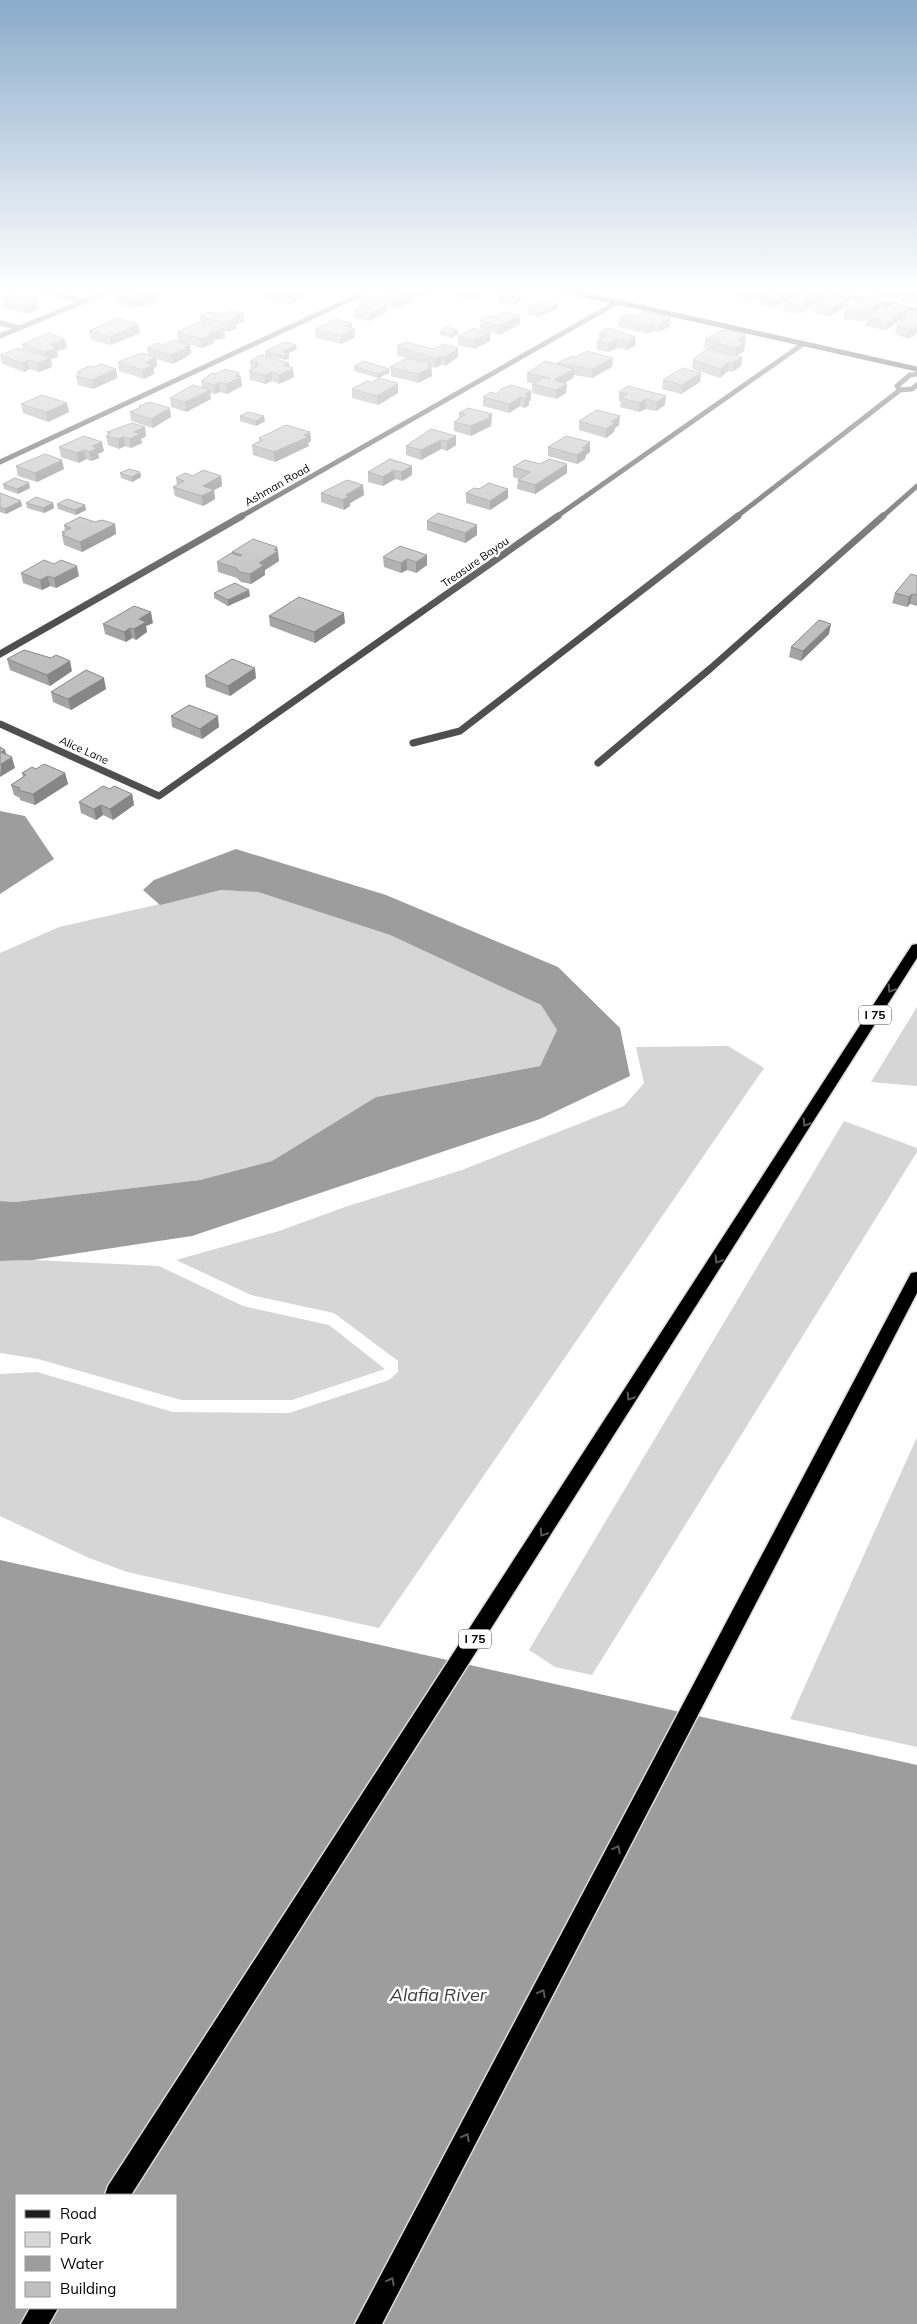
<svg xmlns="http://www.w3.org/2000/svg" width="917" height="2324" font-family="Mulish,sans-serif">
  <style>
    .green { fill: #d6d6d6 }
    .water { fill: #9d9d9d; fill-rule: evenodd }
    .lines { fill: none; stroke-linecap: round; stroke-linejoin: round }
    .highway-casing { stroke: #dbdbdb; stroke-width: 3 }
    .lane-far1 { stroke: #4f4f4f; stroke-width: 5 }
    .lane { stroke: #4f4f4f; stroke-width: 7 }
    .street-far1 { stroke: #4f4f4f; stroke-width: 5 }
    .street { stroke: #4f4f4f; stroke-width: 7 }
    .secondary { stroke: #1c1c1c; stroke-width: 5 }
    .highway { fill: #000; fill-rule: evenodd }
    .wall { fill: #a4a4a4 }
    .shaded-wall { fill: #868686 }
    .building { fill: #bfbfbf; stroke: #868686 }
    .oneway { stroke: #595959 }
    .labels { text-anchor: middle; stroke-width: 5; stroke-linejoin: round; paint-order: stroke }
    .far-street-label { font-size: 11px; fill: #000; stroke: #fff }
    .shield { fill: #fff; stroke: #4c4c4c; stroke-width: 1 }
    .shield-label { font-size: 12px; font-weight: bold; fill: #000 }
    .near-water-label { font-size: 18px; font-style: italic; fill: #3e3e3e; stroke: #fff }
  </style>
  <rect width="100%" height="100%" fill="#fff"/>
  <path class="green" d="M221 890 258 892 390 935 541 1005 557 1030 540 1066 376 1097 272 1161 200 1180 15 1202 0 1201V953L59 927Z
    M917 1007V1086L871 1082Z
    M728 1046 764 1068 379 1628 127 1572 89 1558 0 1516V1374L37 1372 173 1412 289 1413 389 1380 398 1372V1361L334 1313 251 1295 176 1260 279 1231 345 1207 462 1170 624 1106 644 1083 636 1047Z
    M844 1121 917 1148V1152L592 1675 555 1667 529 1650Z
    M33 1260 159 1266 243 1306 329 1325 385 1369 292 1400H181L38 1359 0 1353V1261Z
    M917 1437V1747L790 1719Z"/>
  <path class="water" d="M0 811 25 816 54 859 0 894Z
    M236 849 386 895 558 967 620 1028 630 1076 540 1119 192 1236 33 1260 0 1261V1201L15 1202 200 1180 272 1161 376 1097 540 1066 557 1030 541 1005 390 935 258 892 221 890 160 905 143 890 154 880Z
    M0 1560 917 1765V2324H0ZM16 2195H176V2308H16Z"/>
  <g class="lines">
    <g class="highway-casing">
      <path id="highway" d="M917 944V958L131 2195H105L108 2186 912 945Z
        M917 1272V1293L382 2324H355L911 1273Z
        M30 2308H58L49 2324H21Z"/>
    </g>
    <path class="lane-far1" d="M0 323 20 328
      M882 517 917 486"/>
    <path class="lane" d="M598 763 711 668 883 516"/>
    <path class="street-far1" d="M43 290 84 302
      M819 290 917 311
      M0 336 111 290
      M900 390 897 386 910 375 917 374
      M0 462 370 290
      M240 517 616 303
      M556 517 803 344
      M736 517 900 390 912 389 917 385"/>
    <path class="street" d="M0 654 242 516
      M0 724 159 796 558 516
      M413 743 460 731 738 516"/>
    <path class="secondary" d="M563 290 917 369"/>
    <use href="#highway" class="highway"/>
  </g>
  <path class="wall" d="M129 290 160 300 147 306 142 305 134 308 119 304 117 295Z
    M162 290H176L170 293Z
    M262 290H302L303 298 289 304 263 297Z
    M387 290H443L437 293 433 292 424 297 415 295V300L397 309 387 307V312L369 321 355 318 354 309 360 306V302L382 303V297L387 295Z
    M709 290H729L725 293 709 292Z
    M735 290H801L776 308 760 305V301L757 300 758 296 748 301 735 296V293H734Z
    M803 290H824L823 298 801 313 783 312 785 303Z
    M852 290H869L865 293Z
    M875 290H917L913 304 901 301 903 294 896 299 874 295Z
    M480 292V297L471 301 456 297V293Z
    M851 293 849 305 829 317 815 312 816 304Z
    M498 296 521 301 512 306 498 303Z
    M1 298 39 309 27 314 3 307Z
    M881 299 880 308 909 312 915 311 917 309V333L912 337 906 338 895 334 897 325 903 320 904 318 885 330 865 326 867 318 862 321 843 319 844 311Z
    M528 306 557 309 539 317 527 314Z
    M243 313 244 322 236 325 237 328 228 332 224 331 225 338 214 340V343L202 348 178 341 177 332 201 323 200 316Z
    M626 314 670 326 659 332 653 331 648 334 618 327 619 318Z
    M520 315V324L499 335 480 328V320L494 317Z
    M138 324 140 333 111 345 91 340 89 331Z
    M352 328 355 337 341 344 316 338 315 329Z
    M440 331 458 334 451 338 440 335Z
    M490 332V341L474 349 458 345V336Z
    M599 333 636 337 635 346 627 350 617 348 608 352 597 350V341L599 340Z
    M746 334 744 351 736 356 742 357 741 366 732 372 728 371 720 378 692 369 693 360 718 352V351L704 348 705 339Z
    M22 344 67 348 57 351 58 357 51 359 52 367 39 372 30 369 24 372 2 364 0 355 23 349Z
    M163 345H190L191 354 187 356V357L172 364 156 359 157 366 154 368V374L144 379 119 371 118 362 148 355 147 348Z
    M397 346 458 357 445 366 441 365 435 368 431 367 432 376 418 383 391 376 390 367 407 358 397 355Z
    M297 349 289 353V358L285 360 265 356V351Z
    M576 357 613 358 612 367 592 378 574 375 573 378 564 383 566 393 556 399 532 393V384L533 383 527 382V373L557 364V363Z
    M250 361 290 367 294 377 279 384 272 381 265 384 250 380 249 371 251 369Z
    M354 366 389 373 378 378 354 371Z
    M116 369 117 378 93 389 78 385 76 376 78 375 77 372Z
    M239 373 242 386 227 394 220 392 215 394 210 393 211 399 186 412 171 407 170 398 202 388 201 381 215 374Z
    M701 373 700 382 681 394 662 389 663 380Z
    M628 386 665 405 656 411 645 409 639 412 620 407 621 402 619 401V392Z
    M352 389 398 393 378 405 352 398Z
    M531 391V400L529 401V405L524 408 520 406 509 413 483 406V397L497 394Z
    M21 404 69 412 48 422 23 413Z
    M139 406 171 417 153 428 131 421 130 412 140 407Z
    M459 413 492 414 491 426 471 436 454 431V422L459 418Z
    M240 416 265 421 256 426 240 421Z
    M579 421 619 425 615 428 614 432 606 438 579 430Z
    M107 432 146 436 141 439 142 443 131 448 125 446 119 449 108 445 106 436 108 435Z
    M310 432 311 441 308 443 309 446 275 462 253 455 252 445 259 441V438Z
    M456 436V445L447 451 441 449 421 460 406 455V446Z
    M590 442V452L586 455 585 459 577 464 548 456V447Z
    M59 447 104 451 98 454 99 458 91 461 86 459 79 463 61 457Z
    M16 466 64 469 37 482 18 476Z
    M412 466V475L402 481 395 479 383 486 368 482V472Z
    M513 467 567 473 535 494 517 489 518 480 519 479 513 477Z
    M140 472 141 477 132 482 121 478 120 473Z
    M193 476H221L222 486 214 490 215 499 203 506 175 496 173 487 177 485 176 478Z
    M3 484 30 488 18 494 4 489Z
    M479 489H508V498L490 510 466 503V493Z
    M0 493 22 506 6 514 0 512Z
    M321 493 364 495 350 503V506L344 510 321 502Z
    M26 503H53L54 508 44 513 27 508Z
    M57 504 86 510 76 515 58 509Z
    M427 521 477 535 465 543 427 530Z
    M115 524 116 534 82 552 64 545 62 535H63L62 532 65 531 64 525Z
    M400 546 427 565 416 573 407 570 401 573 384 567 383 557Z
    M277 551 279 561 265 570V575L251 584 241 582 237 578 218 572 217 562 232 554V552Z
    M54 564 79 576 56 588 50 586 42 590 23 583 21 573Z
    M917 576V606L910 604 907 607 892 603 895 593Z
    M214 593 250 596 228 606 214 598Z
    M269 616 345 623 315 643 270 626Z
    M153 623 146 626 147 632 136 640 132 638 126 642 105 634 103 624Z
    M829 634 801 661 789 657 791 647Z
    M7 659 72 671 50 686 10 670Z
    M205 676 256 678 230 696 206 687Z
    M106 689 71 710 53 702 51 692Z
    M171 716 219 727 202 739 172 727Z
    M36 769 65 773 68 784 35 805 20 800V798L14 795 11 785 23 777 22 773Z
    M110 789 132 794 134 805 113 820 103 815 96 820 81 813 79 802Z"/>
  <path class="shaded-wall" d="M300 290H302L303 298 289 304V296Z
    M423 290H433V292L424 297Z
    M437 290H443L437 293Z
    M753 290H767L758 292V296L748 301 749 292Z
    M790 290H801L776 308 777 300Z
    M823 290H824L823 298 801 313 802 305Z
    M908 290 903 293V294L896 299 897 291Z
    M415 291V300L397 309 396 301Z
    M158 292 160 300 147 306 145 297Z
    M480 292V297L471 301V297Z
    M851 293 849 305 829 317 830 309Z
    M917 294V301L913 304 915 295Z
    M141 296 142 305 134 308 133 299Z
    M521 297V301L512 306V301Z
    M881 299 880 311 862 321 863 313Z
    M38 301 39 309 27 314 26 306Z
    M387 304V312L369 321V313Z
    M558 305 557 309 539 317V313Z
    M910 307 908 316H904V318L885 330 887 322Z
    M243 313 244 322 236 325 237 328 228 332 227 323 232 318Z
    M520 315V324L499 335 500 326Z
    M671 317 670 326 659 332 660 324Z
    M654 322 653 331 648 334V325Z
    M352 323V330L355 329V337L341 344V336L345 326Z
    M138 324 140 333 111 345 110 337Z
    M917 326V333L912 337 906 338 908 330Z
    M224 329 225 338 214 340V343L202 348 201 339 208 333Z
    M458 330V334L451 338V334Z
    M490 332V341L474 349V340Z
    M746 334 744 351 735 357 738 340Z
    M636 337 635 346 627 350 628 341Z
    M65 339 67 348 57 351 58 357 51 359 52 367 39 372 38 363 46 360 45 352 51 344Z
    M617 339V348L608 352 609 344Z
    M190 345 191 354 187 356V357L172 364 171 355Z
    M296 345 297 349 283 356 282 352Z
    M458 348V357L445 366V357Z
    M289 354V358L285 360 284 356Z
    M441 356V365L435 368V359Z
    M156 357 157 366 154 368V374L144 379 142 370 145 363Z
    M742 357 741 366 732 372 733 363Z
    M613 358 612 367 592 378V369Z
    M28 360 30 369 24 372 22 363Z
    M729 362 728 371 720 378 721 369Z
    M289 363 290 370 293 368 294 377 279 384V375L284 365Z
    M431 364 432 376 418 383V374L427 366Z
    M116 369 117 378 93 389 92 380Z
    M389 369V373L378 378V374Z
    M574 369 573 378 553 390 554 380Z
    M272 372V381L265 384 264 375Z
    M239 373 240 378 241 377 242 386 227 394 226 384 235 376Z
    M701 373 700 382 681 394 682 385Z
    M219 382 220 392 215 394 214 385Z
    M398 383V393L378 405 377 396Z
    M567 384 566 393 556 399V390Z
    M210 390 211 399 186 412 185 402Z
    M531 391V400L529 401V405L524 408 525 394Z
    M666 396 665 405 656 411 657 402Z
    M521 397 520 406 509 413V404Z
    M646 399 645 409 639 412 640 403Z
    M67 403 69 412 48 422 46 412Z
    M170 408 171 417 153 428 151 419Z
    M492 414 491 426 471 436V426Z
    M264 416 265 421 256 426V421Z
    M620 416 619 425 615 428 614 432 606 438V429L611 422Z
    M145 427 146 436 141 439 142 443 131 448 130 439 134 432Z
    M310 432 311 441 308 443 309 446 275 462 274 452Z
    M456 436V445L447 451V441Z
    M123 437 125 446 119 449 118 439Z
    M441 440V449L421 460V450Z
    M102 442 104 451 98 454 99 458 91 461 90 452 92 446Z
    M590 442V452L586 455 585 459 577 464V455L582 448Z
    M84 450 86 459 79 463 77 453Z
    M62 460 64 469 37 482 35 473Z
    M567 464V473L535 494V485Z
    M412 466V475L402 481 401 472Z
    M394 470 395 479 383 486V477Z
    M140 472 141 477 132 482V477Z
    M221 476 222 486 214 490 215 499 203 506 202 496 203 486Z
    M29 483 30 488 18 494 17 489Z
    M363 485 364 495 350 503V506L344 510 343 500 346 495Z
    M508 489V498L490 510V501Z
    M21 501 22 506 6 514 5 509Z
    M53 503 54 508 44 513 43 508Z
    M85 505 86 510 76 515 75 510Z
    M115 524 116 534 82 552 80 542Z
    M477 525V535L465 543V533Z
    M277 547 278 552V551L279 561 265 570V575L251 584 250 574 259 563 274 550Z
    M427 555V565L416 573V562Z
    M407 559V570L401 573V563Z
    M77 566 79 576 56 588 54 578Z
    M48 576 50 586 42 590 40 580Z
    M249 590 250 596 228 606V600Z
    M912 594 910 604 907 607 909 597Z
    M151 612 153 623 146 626 147 632 136 640 134 629 139 619Z
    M344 613 345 623 315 643 314 632Z
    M831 624 829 634 801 661 803 651Z
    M130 628 132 638 126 642 124 632Z
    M70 661 72 671 50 686 47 675Z
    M255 668 256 678 230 696 228 686Z
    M104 678 106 689 71 710 68 699Z
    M218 716 219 727 202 739 200 729Z
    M5 750 8 760 12 757 15 768 0 777 1 752Z
    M65 773 68 784 35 805 33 794Z
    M132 794 134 805 113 820 110 809Z
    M101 805 103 815 96 820 94 809Z"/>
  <path class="building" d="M129 290H153L158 292 145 297 141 296 133 299 117 295Z
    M268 290H300L289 296Z
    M388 290H411L415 291 396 301 382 297 393 292Z
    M461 290H473L480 292 471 297 456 293Z
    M761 290H790L777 300 761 296 765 293 758 292Z
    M803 290H823L802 305 785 303Z
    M837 290 851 293 848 295 851 296 830 309 816 304Z
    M906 290H917V294L915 295 903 293Z
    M507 293 521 297 512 301 498 298 501 297 498 296Z
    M13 294 38 301 26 306 1 298Z
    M864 296 881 299 878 301 881 302 863 313 844 311Z
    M367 299 387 304 369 313 354 309 366 304 360 302Z
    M544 301 558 305 539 313 528 309 531 307 528 306 532 304 537 305Z
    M894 303 910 307 887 322 867 317 882 307 887 308Z
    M917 309V326L914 328 908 330 897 325 908 316H904L911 310 915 311Z
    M232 310 243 313 232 318 236 319 227 323 204 318 206 317 200 316 209 312 223 314Z
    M645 311 671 317 660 324 654 322 648 325 619 318 626 314 636 316Z
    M505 312 520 315 500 326 480 320 488 316 494 317Z
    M118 318 138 324 110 337 89 331Z
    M336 319 352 323 345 326 355 329 341 336 315 329Z
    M199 322 224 329 210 332 208 333 213 334 201 339 177 332Z
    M447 327 458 330 451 334 440 331Z
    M474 328 490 332 474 340 458 336Z
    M608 328 636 337 628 341 617 339 609 344 597 341 607 335 599 333Z
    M725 329 746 334 738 340 745 342 736 348 719 344 721 342 705 339Z
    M49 333 65 339 51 344 56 348 45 352 22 344Z
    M174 340 190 345 184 348H186L171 355 147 348 157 343 163 345Z
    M285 342 296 345 282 352 289 354 284 356 265 351Z
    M406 342 434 349 443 344 458 348 445 357 441 356 435 359 397 346Z
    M19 348 51 358 38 363 28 360 22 363 0 355Z
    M706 349 742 357 733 363 729 362 721 369 693 360Z
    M587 351 613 358 592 369 557 363 572 356 576 357Z
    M142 353 156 357 145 363 153 365 142 370 118 362Z
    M261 355 289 363 284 365 293 368 279 375 272 372 264 375 249 371 258 366 255 365 259 363 250 361Z
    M408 358 431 364 427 366 432 367 418 374 390 367Z
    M364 361 389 369 378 374 354 366Z
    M546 361 574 369 554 380 567 384 556 390 532 384 543 378H550L527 373Z
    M101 364 116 369 92 380 76 376 81 373 77 372 89 366 95 367Z
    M682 368 701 373 682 385 663 380Z
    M226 369 239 373 235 376 241 377 226 384 219 382 214 385 201 381 212 373 215 374Z
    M379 378 398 383 377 396 352 389 367 381 372 382Z
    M193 385 210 390 185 402 170 398Z
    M511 385 531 391 525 394 529 396 525 398 521 397 509 404 483 397 491 392 497 394 501 389Z
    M628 386 666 396 657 402 646 399 640 403 621 398 628 394 619 392Z
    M42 395 67 403 46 412 21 404Z
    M149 402 170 408 151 419 130 412 141 407 139 406Z
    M468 408 492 414 488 416 491 417 471 426 454 422 466 414 459 413Z
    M597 410 620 416 611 422 615 423 606 429 579 421Z
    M248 412 264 416 256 421 240 416Z
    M132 423 145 427 134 432 140 434 130 439 123 437 118 439 106 436 111 433 107 432Z
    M286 425 310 432 304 435 308 437 274 452 252 445 263 440 259 438Z
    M431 429 456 436 447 441 441 440 421 450 406 446Z
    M84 436 102 442 92 446 97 448 90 452 84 450 77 453 59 447Z
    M566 436 590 442 582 448 586 449 577 455 548 447Z
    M45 454 62 460 35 473 16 466Z
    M390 459 412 466 401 472 394 470 383 477 368 472Z
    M549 459 567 464 535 485 518 480 530 472 513 467 525 460 540 464Z
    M129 469 140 472 132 477 120 473Z
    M203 470 221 476 203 486 214 490 202 496 173 487 184 481 176 478 185 473 193 476Z
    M15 478 29 483 17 489 3 484Z
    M347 480 363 485 346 495 349 496 343 500 321 493Z
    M489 483 508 489 490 501 466 493 474 488 479 489Z
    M0 493 21 501 5 509 0 507Z
    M36 497 53 503 43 508 26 503Z
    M67 499 85 505 75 510 57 504Z
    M438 513 477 525 465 533 427 521Z
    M80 517 95 522 102 520 115 524 80 542 62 535 65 533 62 532 71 528 64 525Z
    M253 539 277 547 274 550 278 551 259 563 264 565 250 574 240 572 236 568 217 562 231 553 240 556 242 555 232 552Z
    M400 546 427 555 416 562 407 559 401 563 383 557Z
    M44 560 54 564 61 560 77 566 54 578 48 576 40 580 21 573Z
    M911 574 917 576V595L912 594 909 597 895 593Z
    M235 583 249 590 228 600 214 593Z
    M299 597 344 613 314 632 269 616Z
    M134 606 151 612 139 619 146 622 134 629 130 628 124 632 103 624Z
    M819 620 831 624 803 651 791 647Z
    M24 650 51 658 56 655 70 661 47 675 7 659Z
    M232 659 255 668 228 686 205 676Z
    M86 670 104 678 68 699 51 692Z
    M189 705 218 716 200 729 171 716Z
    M0 747 5 750 1 752 12 757 0 765Z
    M44 764 65 773 33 794 18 790 20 788 11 785 26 775 22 773 32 767 36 769Z
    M103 786 110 789 114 786 132 794 110 809 101 805 94 809 79 802Z"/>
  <defs><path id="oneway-chevron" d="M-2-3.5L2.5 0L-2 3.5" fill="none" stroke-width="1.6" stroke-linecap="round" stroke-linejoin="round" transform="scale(1.25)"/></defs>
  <g class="oneway">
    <use href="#oneway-chevron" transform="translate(891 989) rotate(122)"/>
    <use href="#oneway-chevron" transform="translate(806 1123) rotate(123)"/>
    <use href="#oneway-chevron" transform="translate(718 1260) rotate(123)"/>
    <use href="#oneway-chevron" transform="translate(630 1397) rotate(123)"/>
    <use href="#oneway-chevron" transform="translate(543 1533) rotate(123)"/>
    <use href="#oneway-chevron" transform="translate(617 1849) rotate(-62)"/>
    <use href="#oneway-chevron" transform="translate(542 1993) rotate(-62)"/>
    <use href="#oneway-chevron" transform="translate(466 2137) rotate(-62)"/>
    <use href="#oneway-chevron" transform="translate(391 2281) rotate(-62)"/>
  </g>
  <linearGradient id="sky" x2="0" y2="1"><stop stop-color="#8aabca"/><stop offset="0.47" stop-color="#fff"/><stop offset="1" stop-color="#fff" stop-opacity="0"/></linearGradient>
  <rect width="917" height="616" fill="url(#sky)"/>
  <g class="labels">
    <g class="far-street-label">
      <text transform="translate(277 485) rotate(-30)" y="4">Ashman Road</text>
      <text transform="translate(475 562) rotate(-35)" y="4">Treasure Bayou</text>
      <text transform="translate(84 750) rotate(24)" y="4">Alice Lane</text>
    </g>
    <g class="shield">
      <rect x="859" y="1005.5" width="32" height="19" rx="4"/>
      <rect x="459" y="1629.5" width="32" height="19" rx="4"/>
    </g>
    <g class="shield-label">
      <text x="875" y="1019">I 75</text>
      <text x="475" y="1643">I 75</text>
    </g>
    <g class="near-water-label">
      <text x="438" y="2001">Alafia River</text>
    </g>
  </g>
  <rect x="15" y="2194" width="162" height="115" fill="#ffffff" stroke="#999999"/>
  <rect x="25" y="2210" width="25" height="8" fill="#1c1c1c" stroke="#999999"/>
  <text x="60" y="2219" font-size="15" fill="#000000">Road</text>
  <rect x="25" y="2232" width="25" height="15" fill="#d6d6d6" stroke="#999999"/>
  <text x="60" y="2244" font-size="15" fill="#000000">Park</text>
  <rect x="25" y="2256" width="25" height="15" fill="#9d9d9d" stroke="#999999"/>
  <text x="60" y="2269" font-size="15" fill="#000000">Water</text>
  <rect x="25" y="2282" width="25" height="15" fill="#bfbfbf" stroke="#999999"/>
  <text x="60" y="2294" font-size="15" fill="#000000">Building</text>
</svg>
